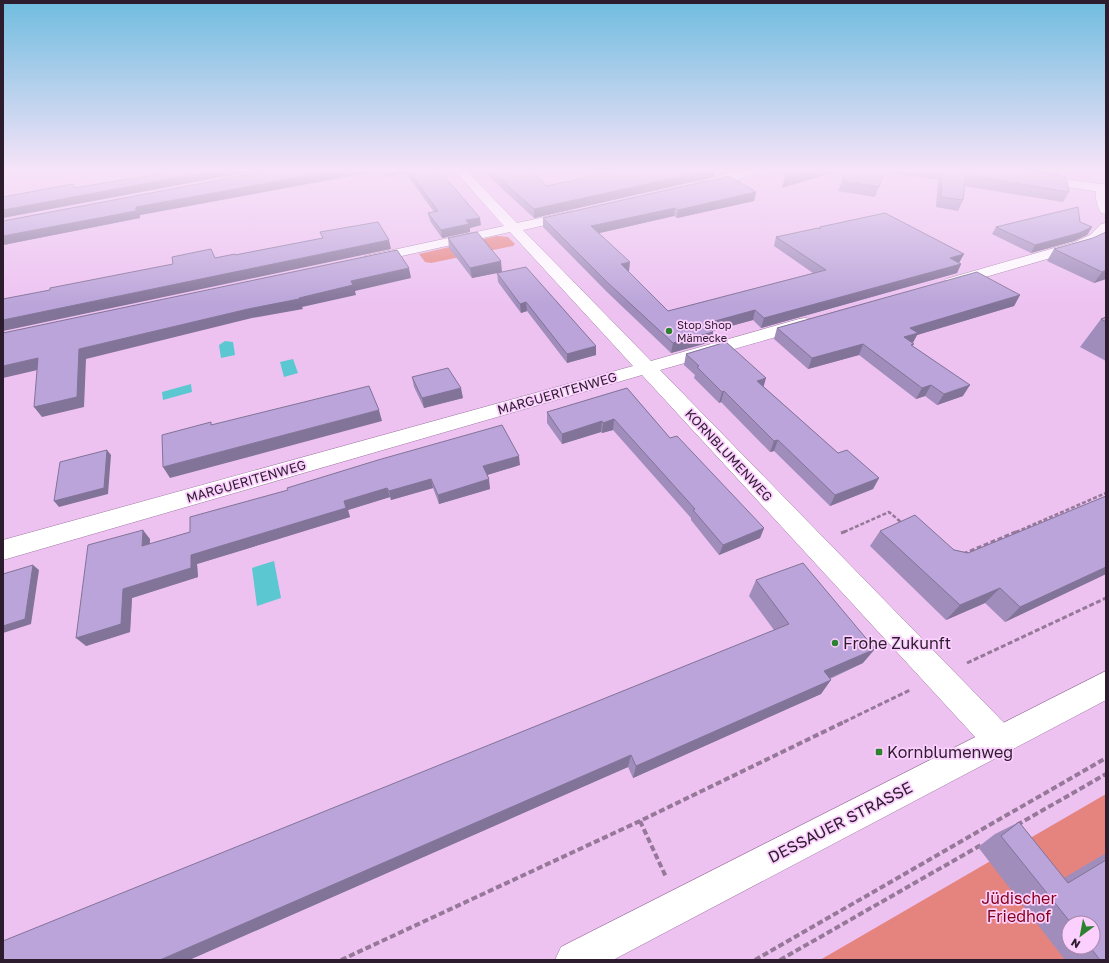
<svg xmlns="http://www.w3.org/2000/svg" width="1109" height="963" font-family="'Golos Text',sans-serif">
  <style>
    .green { fill: #e5847f; fill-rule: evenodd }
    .water { fill: #5ac7d1 }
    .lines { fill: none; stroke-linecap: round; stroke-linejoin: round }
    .street-casing { stroke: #a078a3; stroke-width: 1 }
    .secondary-casing { stroke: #a078a3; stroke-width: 1 }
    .path-far2 { stroke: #967899; stroke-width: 2.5; stroke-dasharray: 4 2; stroke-linecap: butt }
    .path-far1 { stroke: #967899; stroke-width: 3; stroke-dasharray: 5 2.5; stroke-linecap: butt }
    .path { stroke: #967899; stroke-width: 4; stroke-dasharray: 6 3; stroke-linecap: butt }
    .street { fill: #fff; fill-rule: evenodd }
    .secondary { fill: #fff; fill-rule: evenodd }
    .wall { fill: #a08dbb; fill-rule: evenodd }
    .shaded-wall { fill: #827398 }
    .building { fill: #baa4d9; stroke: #827398 }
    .poi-dot { fill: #2d822f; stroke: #fbcffe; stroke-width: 1.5 }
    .labels { text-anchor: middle; stroke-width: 3.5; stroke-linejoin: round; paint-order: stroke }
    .far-poi-label { font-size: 11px; fill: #2c1c2d; stroke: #fbcffe; text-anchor: start }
    .street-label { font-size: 13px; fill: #2c1c2d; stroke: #fbcffe }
    .near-poi-label { font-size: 16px; fill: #2c1c2d; stroke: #fbcffe; text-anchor: start }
    .near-street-label { font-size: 16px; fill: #2c1c2d; stroke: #fbcffe }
    .near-park-label { font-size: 16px; fill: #850015; stroke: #fbcffe }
  </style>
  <rect width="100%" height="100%" fill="#edc2f1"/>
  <path class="green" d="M497 236 508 237 515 244 513 246 431 263 425 262 419 254Z
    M1106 794V960H820ZM1069 923H1093V947H1069Z"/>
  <path class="water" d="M225 341 233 342 235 355 221 358 219 345Z
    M293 359 298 373 284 377 280 362Z
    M191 384 192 392 163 400 162 392Z
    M274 561 281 598 257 606 252 568Z"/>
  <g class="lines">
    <g class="street-casing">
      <path id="street" d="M454 170H466L517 223 572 211 577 212 579 215 577 218 523 230 651 361 799 319 805 318 811 319 813 323 811 327 660 370 1010 729 1014 740 1010 751 999 755 988 751 642 375 3 560V540L633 366 510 232 370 263 365 262 363 259 365 256 504 226Z
        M741 170H759L758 172 732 182 703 189 699 188 697 185 699 182Z
        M1102 184 1106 185V214L1101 213C1097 205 1093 193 1098 185Z
        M1106 223V237L1097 243 1085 248 951 287 946 285 943 282 946 279 1075 242 1090 235 1101 224Z"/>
    </g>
    <g class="secondary-casing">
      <path id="secondary" d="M975 170H1006L1106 185V193L980 173Z
        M1106 671V700L613 960H555L561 947Z"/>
    </g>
    <path class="path-far2" d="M844 532 889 512 902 523
      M1016 532 1106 493"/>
    <path class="path-far1" d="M841 533 847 531
      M963 554 1018 531
      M967 663 1106 598
      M844 722 910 690"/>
    <path class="path" d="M640 821 666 877
      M1017 825 1106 774
      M341 960 640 821 846 721
      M755 960 1106 758
      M780 960 981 845"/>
    <use href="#street" class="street"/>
    <use href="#secondary" class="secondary"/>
  </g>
  <path class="wall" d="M272 170H439L481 225 470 228V232L442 238 430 221 428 213 434 212 406 173 388 177 380 171 140 215V218L3 245Z
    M482 170H530L547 186 714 177 534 218Z
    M846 170H1061L1058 176 1069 192 1063 202 964 186 963 200 958 211 936 207 938 180 884 172 875 197 838 191 842 181Z
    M756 192 754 201 677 218 674 216 599 233 629 271 628 272 668 311 813 273 774 246 776 237 820 229 959 263 961 264 957 273 761 328 753 320 712 331 713 332 711 342 671 353 607 292 543 227V218Z
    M1080 222 1092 227 1087 235 1074 241 1031 253 992 234 996 227Z
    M1106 232V279L1094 283 1047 261 1054 249 1093 238Z
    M448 238 502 272 472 278 449 248Z
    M497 273 596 355 567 363 527 311 521 313 498 282Z
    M1020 295 1014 306 917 335 913 343V346L963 396 937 405 925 396 916 399 859 355 808 369 774 339 777 328Z
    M1106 317V361L1080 347 1101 319Z
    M686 354 763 386 838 453 879 478 873 489 830 506 774 451 770 452 721 402 719 403 694 378 695 375 684 365Z
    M412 377 463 398 424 408 414 387Z
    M627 388 670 438 764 528 760 538 719 555 691 520V518L613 430 602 433 601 432 562 444 547 423V412Z
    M520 465 487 475 490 489 439 504 433 488 391 500 390 497 348 510 350 517 197 564 198 577 132 598 130 632 86 646 150 539V544L190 532V517Z
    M1106 496V574L1005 622 985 603 946 620 870 546 880 531 968 553Z
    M756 580 863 663 830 679 821 694 633 778 628 767 189 960H3L774 630 749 596Z
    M1019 822 1064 878 1106 853V960H1065L978 847 995 834ZM1069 923H1093V947H1069Z"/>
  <path class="shaded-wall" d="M218 170H259L3 218V210Z
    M340 170H380L140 215V218L3 245V236L136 207Z
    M387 170H405L406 173 388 177Z
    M710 170H715L714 177 534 218V209Z
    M810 170H842L782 188 785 177Z
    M756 192 754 201 677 218 678 210Z
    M675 208 674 216 591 235V226Z
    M480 218 481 225 470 228V232L442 238 441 230 466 220Z
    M1092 227 1087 235 1074 241 1031 253 1035 245Z
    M389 240 391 249 3 331V320Z
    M964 254 959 263 950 258Z
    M501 261 502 272 472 278 470 268Z
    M630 262 629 271 620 274 621 264Z
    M961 264 957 273 761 328 764 318Z
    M409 268 411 278 355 291 356 295 302 307 303 309 252 318 86 359 84 407 42 417 34 407 79 349 248 309 299 298 351 281Z
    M1106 270V279L1094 283 1102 272Z
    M1020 295 1014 306 917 335 912 344 899 348 910 328Z
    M526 302 527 311 521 313 520 304Z
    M755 310 753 320 702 334 704 324Z
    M713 332 711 342 671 353 673 343Z
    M863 344 859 355 808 369 812 358Z
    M596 346V355L567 363V354Z
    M38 358 46 368 3 378V366Z
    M766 378 763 389 757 381Z
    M931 385 925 396 916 399 922 388Z
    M970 385 963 396 937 405 944 394Z
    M461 388 463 398 424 408 422 398Z
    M724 391 721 402 719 403 722 392Z
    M379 410 382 421 170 478 163 467Z
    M614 419 613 430 602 433 603 423Z
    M602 421 601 432 562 444V434Z
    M778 440 774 451 770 452 774 441Z
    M107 450 111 455 108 494 59 507 54 501Z
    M519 456 520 465 484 476 483 466Z
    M879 478 873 489 830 506 835 495Z
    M431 479 433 488 391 500 389 491Z
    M489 479 490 489 439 504 438 495Z
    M387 488 390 497 348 510 350 517 197 564 198 577 132 598 130 632 86 646 76 638 123 589 191 555 344 501Z
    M764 528 760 538 719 555 723 545Z
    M143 530 150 539 149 555 142 546Z
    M33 565 39 570 31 624 3 633V626Z
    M1106 567V574L1005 622 1020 607Z
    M1000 588 985 603 946 620 960 605Z
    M875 649 863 663 814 685 824 671Z
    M831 680 821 694 633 778 636 766Z
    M631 755 628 767 189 960H160Z"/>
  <path class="building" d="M164 170H218L3 210V197L73 184 74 188 165 173Z
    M272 170H340L136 207V211L3 236V221Z
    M408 170H439L480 218 466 220 469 224 441 230 428 213 438 211Z
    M490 170H530L547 186 620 170H710L534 209Z
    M789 170H810L785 177Z
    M846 170H885L879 187 842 181Z
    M942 170H1023L1066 177 1069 192 966 175 963 200 941 197Z
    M729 176 756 192 678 210 675 208 591 226 630 262 621 264 668 311 826 270 776 237 818 228 820 229V227L885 213 964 254 950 258 961 264 764 318 755 310 704 324 713 332 673 343 608 283 543 218Z
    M1078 207 1080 222 1092 227 1079 233 1035 245 996 227Z
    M378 222 389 240 3 320V299L50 290V288L173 264 172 257 211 249 215 258 235 254V255L323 238 320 232Z
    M477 232 501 261 470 268 448 238Z
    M1106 232V270L1102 272 1054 249 1093 238Z
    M397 250 409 268 351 281 353 285 299 298V299L248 309 79 349 77 397 34 407 38 358 3 366V333Z
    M526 267 596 346 567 354 526 302 520 304 497 273Z
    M977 272 1020 295 910 328 918 333 904 337 914 344 911 345 970 385 944 394 931 385 922 388 863 344 812 358 777 328Z
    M1106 317V322L1101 319Z
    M726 342 766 378 757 381 838 453 847 450 879 478 835 495 778 440 774 441 724 391 722 392 697 367 699 366 686 354Z
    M448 368 461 388 422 398 412 377Z
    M369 386 379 410 163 467 162 435 211 422V425Z
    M627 388 670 438 677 436 764 528 723 545 693 510 695 509 614 419 603 423 602 421 562 434 547 412Z
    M502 425 519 456 483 466 489 479 438 495 431 479 389 491 387 488 344 501 346 508 191 555V568L123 589 121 624 76 638 88 545 143 530 142 546 190 532V517L288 490 287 488 378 460Z
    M107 450 104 488 54 501 60 462Z
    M1106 496V567L1020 607 1000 588 960 605 880 531 915 515 954 550 968 553Z
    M803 563 875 649 824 671 831 680 636 766 631 755 160 960H3V941L789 624 756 580Z
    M33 565 25 619 3 626V574Z
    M1019 822 1068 883 1106 860V960H1100L1090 947H1093V923H1071L1001 836Z"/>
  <linearGradient id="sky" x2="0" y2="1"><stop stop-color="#6fbcdf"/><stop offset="0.56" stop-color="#f7e4f9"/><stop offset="1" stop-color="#f7e4f9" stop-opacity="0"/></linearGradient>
  <rect width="1109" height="305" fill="url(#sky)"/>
  <g class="poi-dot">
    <circle cx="669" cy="331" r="4"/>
    <circle cx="835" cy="643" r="4"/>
    <rect x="875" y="748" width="8" height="8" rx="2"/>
  </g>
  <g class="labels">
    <g class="far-poi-label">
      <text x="677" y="329">Stop Shop<tspan x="677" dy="13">Mämecke</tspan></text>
    </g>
    <g class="street-label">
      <text transform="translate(557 393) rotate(-16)" y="5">MARGUERITENWEG</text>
      <text transform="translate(729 455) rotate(47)" y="5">KORNBLUMENWEG</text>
      <text transform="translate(246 481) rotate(-16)" y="5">MARGUERITENWEG</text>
    </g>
    <g class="near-poi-label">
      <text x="843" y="649">Frohe Zukunft</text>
      <text x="887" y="758">Kornblumenweg</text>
    </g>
    <g class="near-street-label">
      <text transform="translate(840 822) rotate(-27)" y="6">DESSAUER STRASSE</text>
    </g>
    <g class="near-park-label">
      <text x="1019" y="904">Jüdischer<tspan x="1019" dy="18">Friedhof</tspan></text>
    </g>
  </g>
  <rect width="1109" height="963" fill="none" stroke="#2c1c2d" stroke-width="8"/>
  <g transform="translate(1081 935) rotate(212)"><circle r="19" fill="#fbcffe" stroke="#a887aa"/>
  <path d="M0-3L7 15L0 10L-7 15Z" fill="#2d822f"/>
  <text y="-6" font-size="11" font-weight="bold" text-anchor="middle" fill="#2c1c2d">N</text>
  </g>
</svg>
